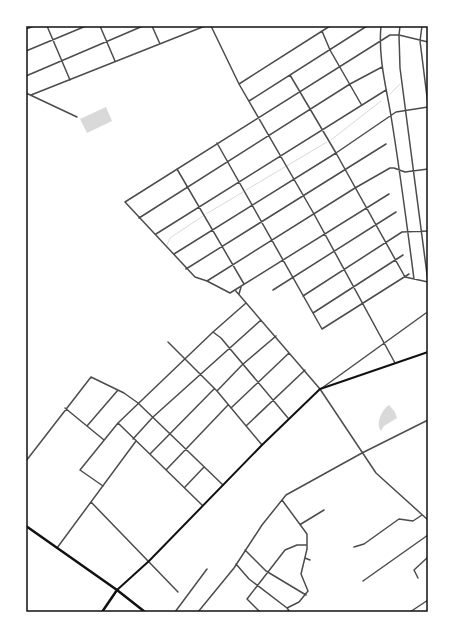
<svg xmlns="http://www.w3.org/2000/svg" width="454" height="638" font-family="'PT Serif',serif">
  <style>
    .water { fill: #d9d9d9 }
    .lines { fill: none; stroke-linecap: round; stroke-linejoin: round }
    .stream { stroke: #d9d9d9; stroke-width: 1 }
    .minor { stroke: #4c4c4c; stroke-width: 1.5 }
    .secondary { stroke: #111; stroke-width: 2 }
    .primary { stroke: #111; stroke-width: 2.5 }
    .trunk { stroke: #111; stroke-width: 2.5 }
    .neatline { fill: none; stroke: #111; stroke-width: 1.5 }
  </style>
  <rect width="100%" height="100%" fill="#fff"/>
  <path class="water" d="M106 107 112 121 87 133 80 119Z
    M389 405 395 412 397 418 384 426 381 431C375 424 382 409 389 405Z"/>
  <g class="lines">
    <path class="stream" d="M390 94 400 84
      M331 140 381 101
      M246 190 327 142
      M206 214 243 192
      M167 245 170 238 203 216"/>
    <path class="minor" d="M47 26 70 80
      M100 26 115 61
      M152 26 160 44
      M211 26 239 84 314 214 395 363
      M381 26C378 57 386 86 391 116 400 171 407 225 414 279
      M422 26 420 41 428 105
      M26 29 34 26
      M322 31 330 50 361 104
      M26 51 86 26
      M290 75 336 153 405 277 428 282 400 68 399 35 400 26
      M26 76 143 26
      M239 84 330 26
      M26 93 77 117
      M31 95 205 26
      M249 101 367 26
      M217 143 322 329 409 274
      M177 169 244 284
      M389 194 230 293 207 281 195 277 125 202 390 35H399L428 42
      M139 218 350 84 382 67
      M156 234 386 90
      M174 254 336 153 396 112 428 107
      M186 269 386 144
      M207 281 355 188 390 168H394L405 172 428 169
      M235 290 320 389 376 473 428 520
      M273 290 396 212
      M239 294 241 287
      M303 296 402 232 428 231
      M313 313 403 255
      M213 332 221 338 288 418
      M168 342 217 391 262 445
      M322 388 426 313
      M217 391 242 365 276 336
      M65 408 104 440
      M231 408 289 353
      M118 423 202 505
      M87 426 118 390
      M246 426 305 370
      M133 439 153 417 261 320
      M150 454 214 389
      M26 461 91 377 124 393 138 403 223 485
      M166 470 228 405
      M103 486 80 470 118 423 213 332 246 303
      M185 487 204 467
      M282 500 307 534V549L301 574 308 591 299 602 287 608
      M91 502 178 592
      M301 524 324 510
      M354 547 364 544 399 519 413 521 422 515
      M57 548 136 441
      M245 550 266 571 306 595
      M305 558 310 560
      M236 564 249 579 287 608 290 612
      M418 578 414 570 428 557
      M363 581 428 535
      M175 612 207 569
      M198 612 234 568 262 525 286 495 362 453 428 420
      M260 612 247 599 285 550 297 545H307
      M410 612 428 600"/>
    <path class="secondary" d="M117 590 149 561 262 445 320 389 428 352"/>
    <path class="primary" d="M117 590 145 612"/>
    <path class="trunk" d="M26 526 117 590 102 612"/>
  </g>
  <rect width="454" height="638" fill="none" stroke="#ffffff" stroke-width="54"/>
  <rect x="27" y="27" width="400" height="584" class="neatline"/>
</svg>
